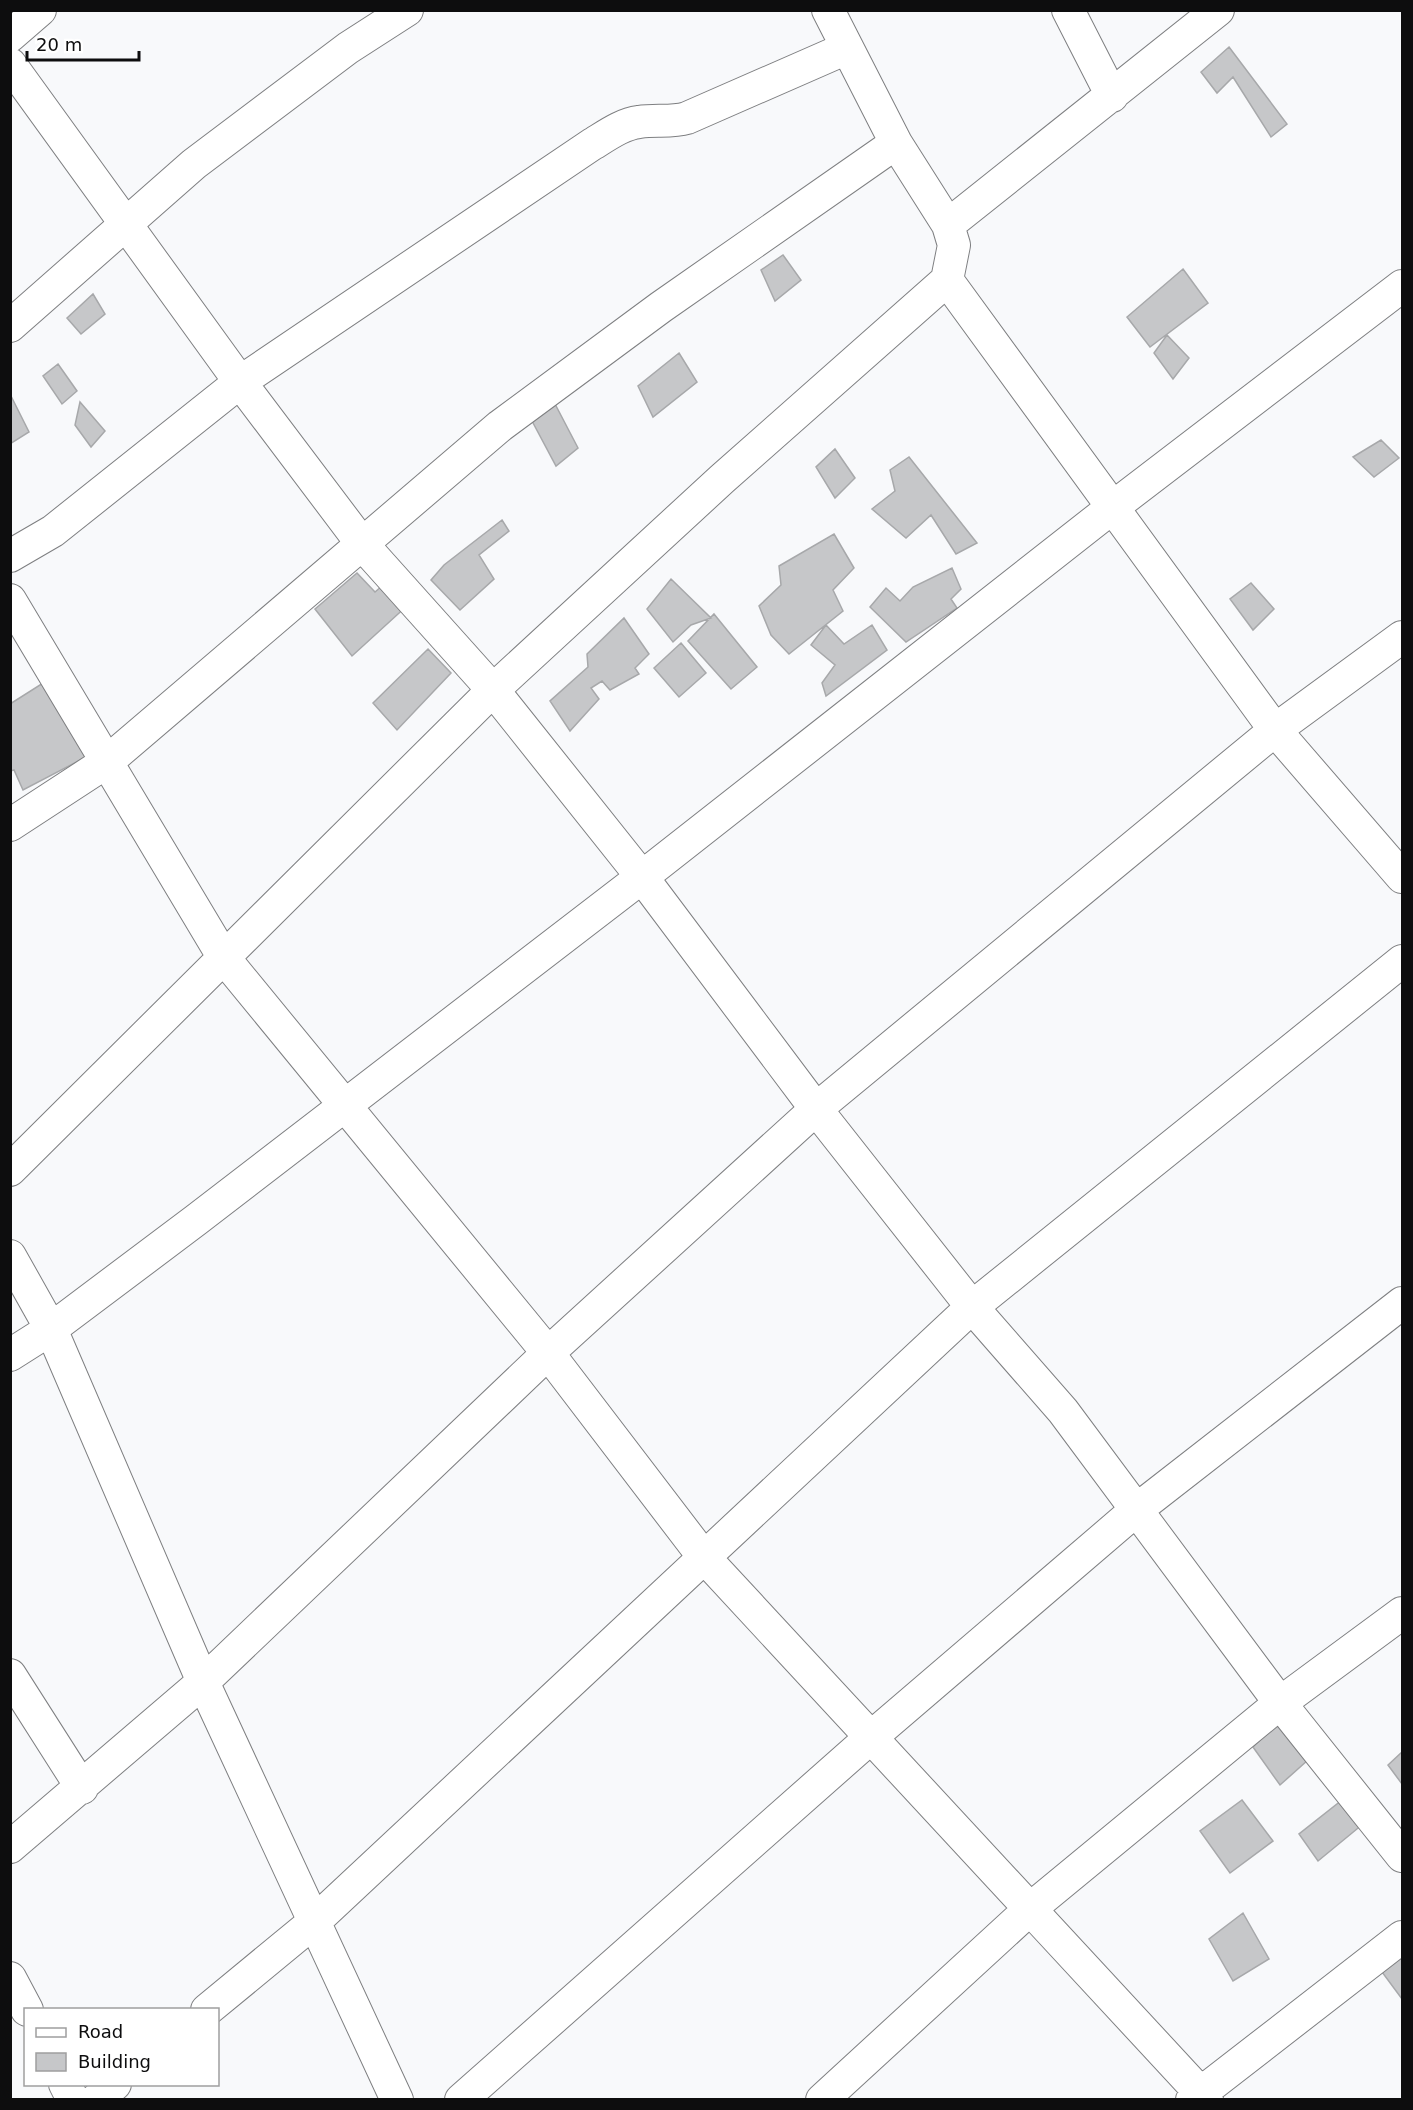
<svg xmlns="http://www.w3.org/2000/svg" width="1413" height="2110" font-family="'DejaVu Sans',sans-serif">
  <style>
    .building { fill: #c6c7c9; stroke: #a7a8aa; stroke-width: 1.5 }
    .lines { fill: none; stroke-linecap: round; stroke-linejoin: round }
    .street-casing { stroke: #7e7f81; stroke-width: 34 }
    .street { stroke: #fff; stroke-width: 32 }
  </style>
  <rect width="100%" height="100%" fill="#f8f9fb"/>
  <path class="building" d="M1229 47 1287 124 1271 137 1233 77 1217 93 1201 72Z
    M783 255 801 280 775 301 761 270Z
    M1183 269 1208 303 1150 347 1127 317Z
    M93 294 105 314 81 334 67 318Z
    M1167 335 1189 358 1173 379 1154 353Z
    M679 353 697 382 653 417 638 386Z
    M58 364 77 391 62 404 43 376Z
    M10 394 29 432 10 444Z
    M80 402 105 431 91 447 75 425Z
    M554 402 578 448 556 466 532 421Z
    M1381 440 1399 458 1374 477 1353 457Z
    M835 449 855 478 835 498 816 467Z
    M909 457 977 543 956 554 931 515 906 538 872 509 895 491 890 470Z
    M502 520 509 531 479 555 494 579 460 610 431 580 444 565Z
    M834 534 854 568 833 590 843 611 789 654 771 635 759 606 781 585 779 566Z
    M952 568 961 589 951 599 957 608 906 642 870 607 886 588 900 601 913 587Z
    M357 573 375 592 389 580 409 604 352 656 315 609Z
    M671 579 711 618 691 625 673 642 647 609Z
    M1251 583 1274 609 1253 630 1230 599Z
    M714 614 757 667 731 689 688 641Z
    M624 618 649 654 635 668 639 674 610 690 602 681 591 688 599 699 570 731 550 701 588 667 587 654Z
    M826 625 844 644 872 625 887 650 826 696 822 683 835 665 811 645Z
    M681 643 706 673 679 697 654 668Z
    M428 649 451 673 397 730 373 703Z
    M43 683 88 756 23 790 14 770 10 771V704Z
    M1277 1723 1308 1760 1280 1785 1253 1747Z
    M1402 1752V1784L1388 1765Z
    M1242 1800 1273 1841 1230 1873 1200 1831Z
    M1342 1800 1363 1824 1318 1861 1299 1834Z
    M1243 1913 1269 1959 1233 1981 1209 1939Z
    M1402 1950V1999L1379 1968Z"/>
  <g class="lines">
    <g class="street-casing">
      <path id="street" d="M1068 10 1112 96
        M10 36 40 10
        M10 64 240 382 363 545 493 690 642 877 816 1109 972 1307 1063 1411 1280 1703 1402 1856
        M948 225 1218 10
        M947 280 1275 730 1402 877
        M10 326 194 164 348 48 407 10
        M10 556 53 531 240 382 591 145C606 136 622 124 639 122 656 119 670 123 687 118L847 48
        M10 600 224 958 548 1353 703 1556 1207 2100
        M10 825 108 761 500 426 661 307 896 143
        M10 1170 493 690 722 479 947 280 954 245 948 225 896 143 828 10
        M10 1256 51 1329 203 1682 397 2100
        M10 1355 51 1329 196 1220 642 877 1113 507 1402 286
        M10 1675 82 1788
        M10 1847 203 1682 548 1353 816 1109 1275 730 1402 637
        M10 1978 27 2010
        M207 2010 315 1921 972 1307 1402 961
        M65 2084 73 2100
        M96 2100 115 2084
        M461 2100 869 1739 1135 1511 1402 1303
        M822 2100 1030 1909 1280 1703 1402 1613
        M1192 2100 1402 1937"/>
    </g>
    <use href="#street" class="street"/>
  </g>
  <rect width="1413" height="2110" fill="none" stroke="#0d0d0e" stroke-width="24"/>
  <rect x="24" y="2008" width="195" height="78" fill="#ffffff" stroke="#9e9e9f" stroke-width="1.5"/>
  <rect x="36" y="2028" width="30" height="9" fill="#ffffff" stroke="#9e9e9f" stroke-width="1.5"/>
  <text x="78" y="2038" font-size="18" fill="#0d0d0e">Road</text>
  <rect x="36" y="2053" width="30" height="18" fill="#c6c7c9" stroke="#9e9e9f" stroke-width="1.5"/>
  <text x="78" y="2068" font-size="18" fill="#0d0d0e">Building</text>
  <path d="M27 51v9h112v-9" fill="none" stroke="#0d0d0e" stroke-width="3"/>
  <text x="36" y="51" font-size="18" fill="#0d0d0e" stroke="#ffffff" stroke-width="4.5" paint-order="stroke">20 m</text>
</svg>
